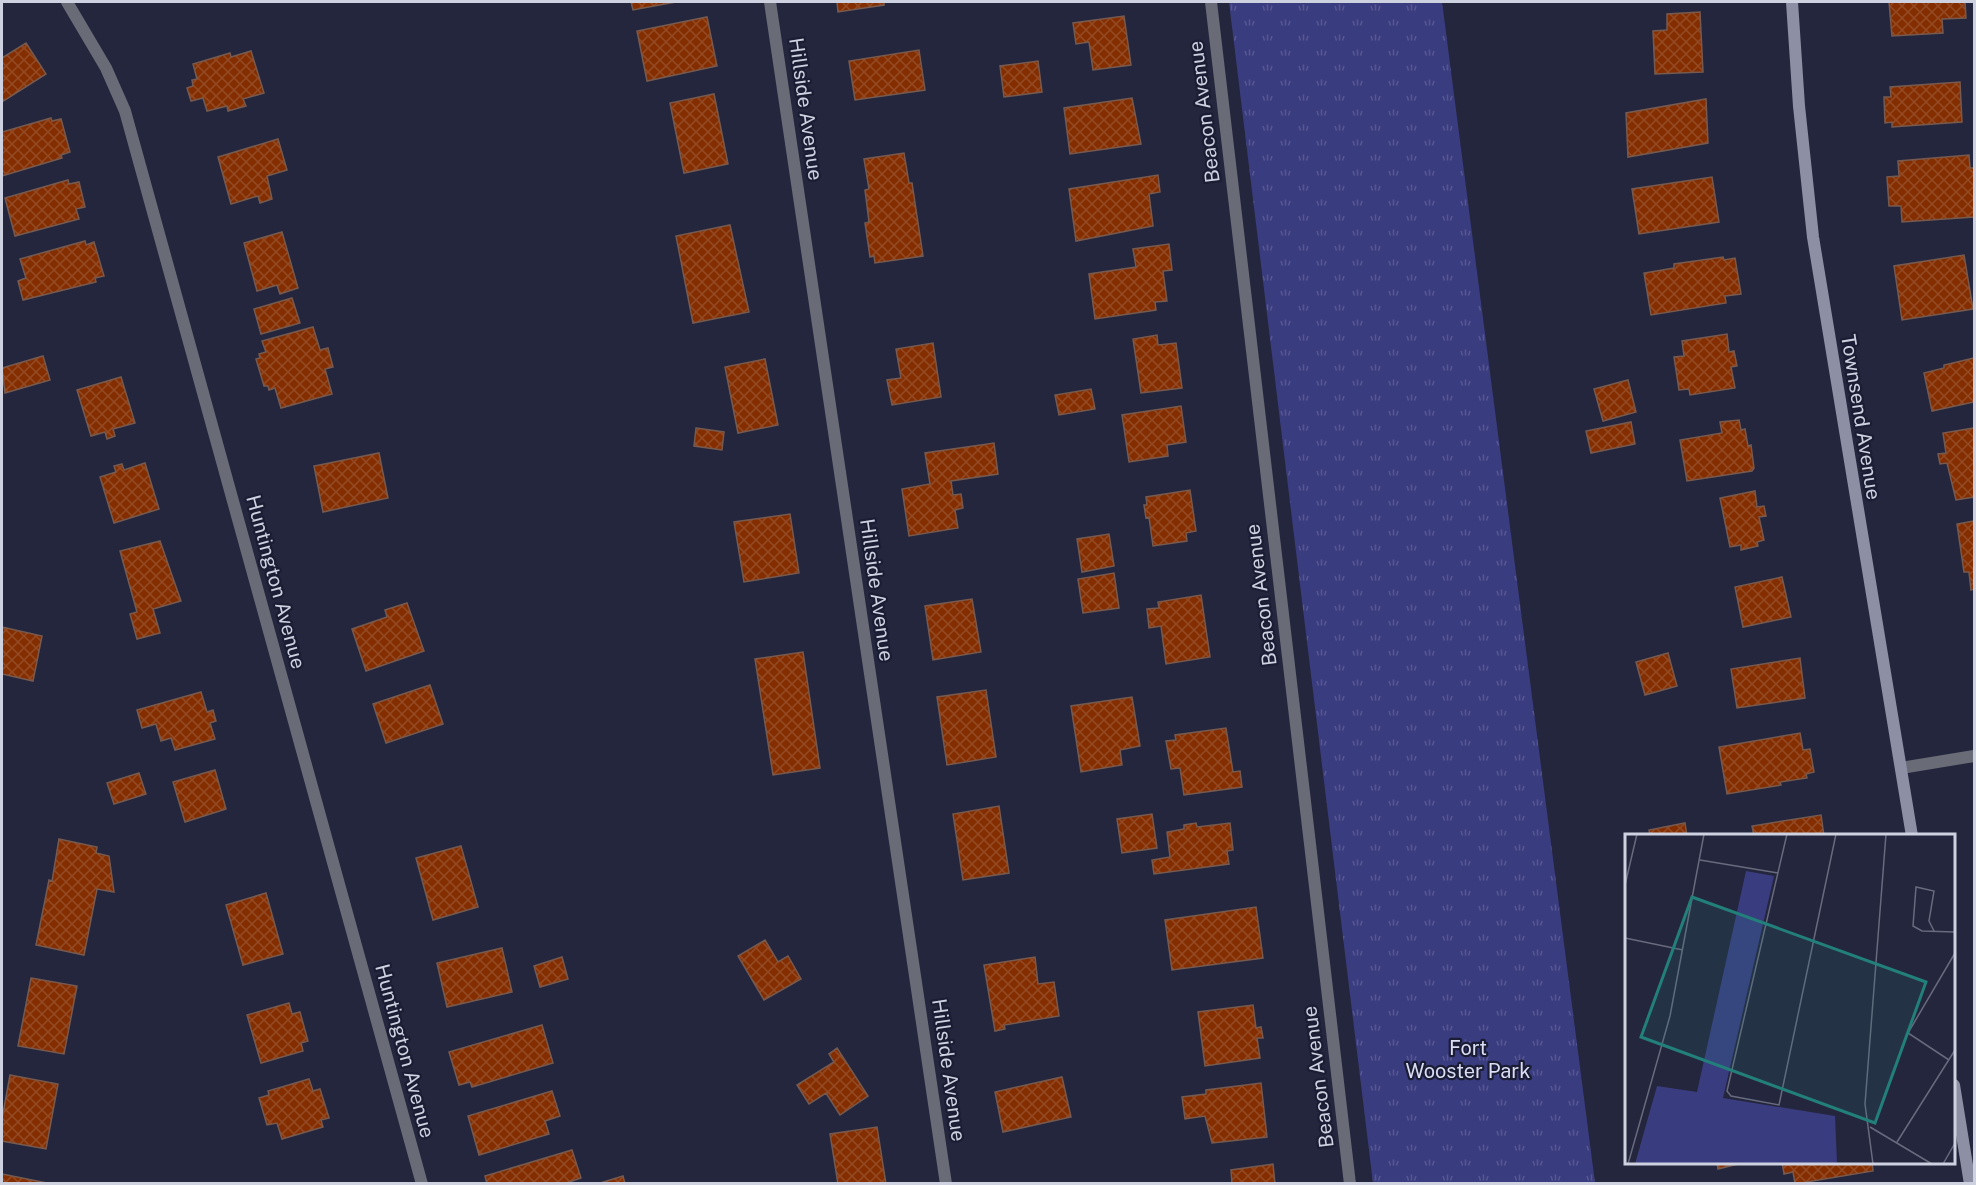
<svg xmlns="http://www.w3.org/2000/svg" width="1976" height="1185" font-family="'Public Sans',sans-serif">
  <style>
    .park { fill: url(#park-tufts) }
    .building { fill: url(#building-cross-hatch); stroke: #775a4f; stroke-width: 1.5 }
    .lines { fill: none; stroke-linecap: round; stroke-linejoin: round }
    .minor { stroke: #696b77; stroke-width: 12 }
    .secondary { stroke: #8d90a4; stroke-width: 12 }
    .labels { text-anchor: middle; stroke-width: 4.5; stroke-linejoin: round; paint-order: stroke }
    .street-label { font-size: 20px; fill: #ced1e0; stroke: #1a1d33 }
    .park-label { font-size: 20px; fill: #daddf4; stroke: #1a1d33 }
    .inset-road { fill: none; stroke: #686a7e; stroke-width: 1.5 }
    .view { fill: #227f79; fill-opacity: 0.15; stroke: #227f79; stroke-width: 3 }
    .inset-edge { fill: none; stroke: #ced1e0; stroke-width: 3 }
  </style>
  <defs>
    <pattern id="park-tufts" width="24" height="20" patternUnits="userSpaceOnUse" patternTransform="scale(1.5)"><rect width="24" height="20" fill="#3a3c80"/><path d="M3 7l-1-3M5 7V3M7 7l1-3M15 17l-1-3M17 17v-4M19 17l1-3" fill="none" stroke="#555792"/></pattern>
    <pattern id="building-cross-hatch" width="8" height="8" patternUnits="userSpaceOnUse" patternTransform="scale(1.5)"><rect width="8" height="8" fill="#842e00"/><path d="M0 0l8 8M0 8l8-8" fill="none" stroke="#944b25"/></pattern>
  </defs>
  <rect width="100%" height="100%" fill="#24263d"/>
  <path class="park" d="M1229 2H1442L1595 1183H1373Z"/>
  <path class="building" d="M631 2H676L633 10Z
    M837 2H884V5L838 12Z
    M1889 2H1965L1966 18 1942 19 1943 33 1892 36Z
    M1700 12 1703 72 1655 74 1653 31 1667 30V14Z
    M1124 16 1131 65 1093 70 1089 42 1076 44 1073 23Z
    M707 17 717 66 647 81 637 31Z
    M26 43 46 74 2 102V58Z
    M919 50 925 90 855 100 849 61Z
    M251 51 264 93 243 99 246 106 228 111 227 106 207 111 203 98 191 101 187 88 193 86 192 80 197 79 193 64 230 53 231 57Z
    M1038 61 1042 92 1004 97 1000 66Z
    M1960 82 1962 122 1892 127V122L1885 123 1884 97H1891L1890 87Z
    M714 94 728 164 684 173 670 103Z
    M1132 98 1141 144 1070 154 1064 108Z
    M1706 99 1708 143 1628 157 1626 113Z
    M51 118 52 121 61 119 70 152 61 155 62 158 2 176V132Z
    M278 139 287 170 267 176 272 199 260 203 258 196 231 204 218 157Z
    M904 153 909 183H912L923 256 875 263 874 256 870 257 865 223 869 222 865 190 869 189 864 159Z
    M1969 155 1970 168H1974V217L1902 222 1901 206H1889L1887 177 1899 176 1898 161Z
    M1158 175 1160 192 1149 194 1153 226 1076 241 1069 189Z
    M1712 177 1719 222 1639 234 1632 189Z
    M68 180 69 184 79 182 85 207 76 209 79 219 15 236 5 198Z
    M730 225 749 312 693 323 676 236Z
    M282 232 298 288 280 294 277 285 257 291 244 243Z
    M85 241 86 245 94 242 104 276 95 278 96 282 23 300 18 281 26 278 20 259Z
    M1169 244 1172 270 1163 271 1167 301 1155 302 1156 310 1095 319 1089 274 1136 267 1133 249Z
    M1964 255 1973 309 1902 320 1894 266Z
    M1723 257 1724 260 1735 258 1741 294 1725 296 1726 303 1651 315 1644 273 1674 268V264Z
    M292 298 300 323 261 334 254 309Z
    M313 327 320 350 328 348 333 367 325 369 332 394 281 408 275 388 269 390 268 386H264L256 359 260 358 259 354 266 352 262 341Z
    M1727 334 1729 352 1734 351 1737 366 1731 367 1735 388 1690 395 1689 389 1679 390 1674 357 1684 356 1682 341Z
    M1157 335 1158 345 1176 343 1182 388 1141 393 1133 339Z
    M933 343 941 397 892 405 887 380 901 378 896 349Z
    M43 356 50 380 5 393 2 368Z
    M1974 358V402L1932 411 1924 373 1944 368V365Z
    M765 359 778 425 738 433 725 367Z
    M121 377 135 423 113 429 115 436 107 439 105 432 91 436 77 390Z
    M1628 380 1636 412 1603 421 1594 389Z
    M1091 389 1095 409 1059 415 1055 395Z
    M1181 406 1186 442 1167 445 1168 456 1129 462 1122 415Z
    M1739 420 1741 430 1745 429 1748 446 1751 445 1754 468 1752 471 1687 481 1680 440 1722 433 1720 422Z
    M1631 422 1635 444 1591 453 1586 431Z
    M696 428 724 432 722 450 694 446Z
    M1974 428V497L1956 500 1947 463 1940 464 1938 454 1946 453 1943 433Z
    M994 443 998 474 951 481 953 495 961 494 963 508 955 510 958 528 909 536 902 489 930 484 925 453Z
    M379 453 388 498 323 512 314 466Z
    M145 463 159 509 114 523 100 477 116 472 114 466 122 464 124 470Z
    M1190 490 1196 531 1186 533 1187 541 1153 546 1149 517 1146 518 1144 505H1147L1146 497Z
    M1755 491 1757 507 1764 506 1766 516 1759 517 1764 540 1757 542 1758 546 1741 550V545L1730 547 1720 498Z
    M790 514 799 573 744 582 734 522Z
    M1974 521V589L1971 590 1969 572H1964L1957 524Z
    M1109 534 1114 566 1082 572 1077 539Z
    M160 541 181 601 153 609 160 633 137 639 130 614 137 612 120 551Z
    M1114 573 1119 608 1083 613 1078 579Z
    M1782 577 1791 617 1743 627 1735 587Z
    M1201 595 1210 657 1166 664 1161 626 1149 628 1147 609 1159 608 1158 602Z
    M972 599 981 652 933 660 925 606Z
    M407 603 424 651 366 671 352 629 387 617 385 610Z
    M2 627 42 636 33 681 2 674Z
    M803 652 820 768 773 775 755 659Z
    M1668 653 1677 686 1645 695 1636 662Z
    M1800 658 1805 698 1737 708 1731 669Z
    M430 685 443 724 386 743 373 704Z
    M986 690 996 757 947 765 937 697Z
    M201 692 207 712 213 710 216 721 210 723 215 739 175 750 171 738 161 741 156 724 142 728 137 710Z
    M1132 697 1140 746 1120 750 1122 765 1081 772 1071 706Z
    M1226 728 1233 772 1240 771 1242 787 1184 795 1180 768 1171 769 1166 741 1176 740 1175 735Z
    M1800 733 1803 750 1810 749 1814 772 1806 774 1807 778 1780 782 1781 785 1727 794 1719 747Z
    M215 770 226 809 185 822 173 782Z
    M139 773 146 794 114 804 107 783Z
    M999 806 1009 873 963 880 953 814Z
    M1152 814 1157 848 1122 853 1117 819Z
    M1821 815 1824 836H1754L1752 826Z
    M1196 823 1197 827 1230 823 1233 850 1227 851 1229 864 1154 874 1152 860 1170 857 1167 832 1184 829V825Z
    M1685 823 1687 836H1650L1649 830Z
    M59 839 97 847 96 853 109 856 114 892 97 889 84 955 36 945 49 880 52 881Z
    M461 846 478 907 433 920 416 858Z
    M266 893 283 954 243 965 226 905Z
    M1256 907 1263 958 1172 970 1165 920Z
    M765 940 778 962 788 956 801 979 764 1000 738 956Z
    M502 948 512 992 447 1007 437 963Z
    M562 957 568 979 540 987 534 966Z
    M1035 957 1038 984 1054 982 1059 1016 1004 1025 1005 1029 995 1031 984 965Z
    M31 978 77 986 64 1054 18 1046Z
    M289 1003 292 1014 300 1012 308 1041 301 1043 303 1051 261 1063 247 1015Z
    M1253 1005 1256 1028 1261 1027 1263 1038H1257L1260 1058 1205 1066 1198 1012Z
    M542 1025 553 1063 472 1087 470 1082 459 1085 449 1052Z
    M837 1048 868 1096 840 1115 826 1093 809 1104 797 1085 834 1062 829 1054Z
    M10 1075 58 1084 46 1149 2 1141V1119Z
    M1062 1077 1071 1117 1003 1132 995 1092Z
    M309 1079 313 1091 320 1089 329 1118 321 1120 323 1127 282 1139 277 1123 267 1125 259 1098 269 1095 268 1091Z
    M1261 1083 1267 1137 1212 1143 1205 1116 1185 1119 1182 1097 1206 1094V1090Z
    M552 1091 560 1116 545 1121 549 1134 479 1155 468 1116Z
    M877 1127 886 1184H838L830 1134Z
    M572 1150 581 1178 563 1184H487L485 1176Z
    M1717 1162H1746L1718 1169Z
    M1782 1162H1872L1873 1171 1795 1184 1793 1172 1784 1174Z
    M1273 1164 1275 1184H1232L1231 1170Z
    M2 1174 52 1184H2Z
    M623 1176 625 1184H597Z"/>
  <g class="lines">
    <path class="minor" d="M67 2 106 68 125 111 422 1184
      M770 2 946 1184
      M1211 2 1350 1184
      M1901 768 1974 756"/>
    <path class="secondary" d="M1792 2 1799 106 1813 237 1912 836
      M1954 1085 1970 1184"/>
  </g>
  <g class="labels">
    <g class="street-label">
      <text transform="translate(806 109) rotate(82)" y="7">Hillside Avenue</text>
      <text transform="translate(1204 112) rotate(-97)" y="7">Beacon Avenue</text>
      <text transform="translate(1861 417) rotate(81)" y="7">Townsend Avenue</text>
      <text transform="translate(276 582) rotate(75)" y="7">Huntington Avenue</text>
      <text transform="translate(877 590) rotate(82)" y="7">Hillside Avenue</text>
      <text transform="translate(1261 595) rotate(-97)" y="7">Beacon Avenue</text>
      <text transform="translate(405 1051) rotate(75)" y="7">Huntington Avenue</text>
      <text transform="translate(949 1070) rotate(82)" y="7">Hillside Avenue</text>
      <text transform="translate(1318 1077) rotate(-97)" y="7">Beacon Avenue</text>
    </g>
    <g class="park-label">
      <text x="1468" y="1055">Fort<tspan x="1468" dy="23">Wooster Park</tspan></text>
    </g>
  </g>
  <g transform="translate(1625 834)">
    <rect width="330" height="330" fill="#24263d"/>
    <path d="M121 37 149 42 98 264 210 282 212 330H10L32 252 72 258Z" fill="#3a3c80"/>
    <path class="inset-road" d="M162 0 102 257 106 262 154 271 211 0M75 26 153 39M0 51 12 0M309 97 304 87 309 57 291 53 288 92 297 97 330 98M0 104 58 116M324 226 283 199 330 119M245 293 307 330M272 308 330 216M3 330 45 182 79 0M248 330 240 270 261 0M318 330 330 309"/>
    <path class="view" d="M67 63 301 148 250 289 16 203Z"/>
    <rect width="330" height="330" class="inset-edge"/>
  </g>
  <rect width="1976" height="1185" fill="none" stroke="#ced1e0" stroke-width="6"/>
</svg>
